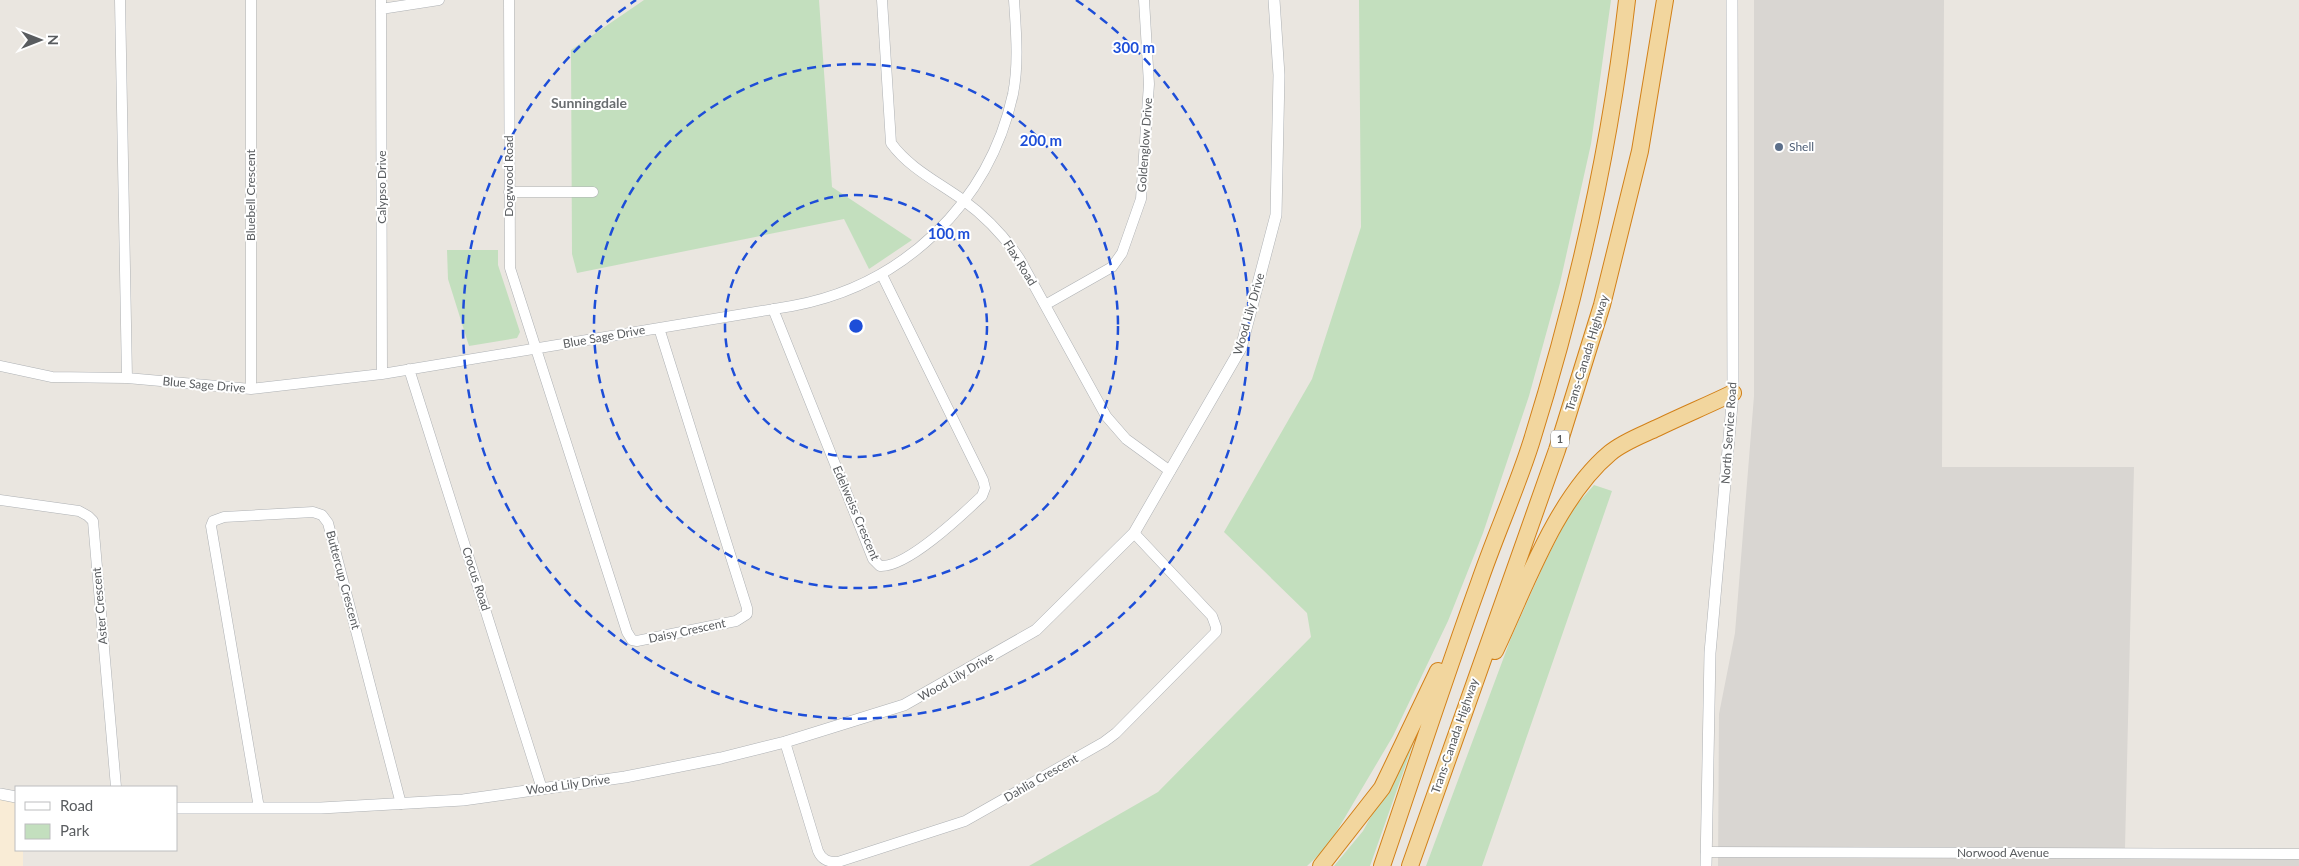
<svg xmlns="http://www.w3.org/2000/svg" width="2299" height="866" font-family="Lato,sans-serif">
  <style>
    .commercial { fill: #f9ecd6 }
    .industrial { fill: #d9d6d2 }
    .green { fill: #c3dfbe }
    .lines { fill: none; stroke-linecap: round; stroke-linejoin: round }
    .minor-casing { stroke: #aeb1b4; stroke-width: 11 }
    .tertiary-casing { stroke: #aeb1b4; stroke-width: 12 }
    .trunk-casing { stroke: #d28018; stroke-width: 18 }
    .minor { stroke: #fff; stroke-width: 10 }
    .tertiary { stroke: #fff; stroke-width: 11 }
    .trunk { stroke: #f2d69e; stroke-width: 16 }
    .ring { fill: none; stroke: #1d4ed8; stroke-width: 2.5; stroke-dasharray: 9 6 }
    .service-dot { fill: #5c6f8a; stroke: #fff; stroke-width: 2 }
    .labels { text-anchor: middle; stroke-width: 4; stroke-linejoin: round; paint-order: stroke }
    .shield { fill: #fff; stroke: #8b8d8f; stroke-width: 1 }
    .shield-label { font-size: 11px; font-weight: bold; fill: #595c5f }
    .street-label { font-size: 12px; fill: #595c5f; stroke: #fff }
    .service-label { font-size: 12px; fill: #4e5e75; stroke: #fff; text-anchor: start }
    .neighbourhood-label { font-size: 14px; font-weight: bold; fill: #6a6e71; stroke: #fff }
    .centre { fill: #1d4ed8; stroke: #fff; stroke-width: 2.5 }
    .ring-label { font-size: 15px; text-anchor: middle; font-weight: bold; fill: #1d4ed8; stroke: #fff; stroke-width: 4; stroke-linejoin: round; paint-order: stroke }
  </style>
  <rect width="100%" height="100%" fill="#eae6e0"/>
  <path class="commercial" d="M0 794 16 797V850H23V866H0Z"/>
  <path class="industrial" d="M1754 0H1944L1942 467H2134L2125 848 2299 849V866H1718L1719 714 1735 633 1754 396Z"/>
  <path class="green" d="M644 0H819L832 187 912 240 869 269 844 219 577 273 572 254 571 50Z
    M1359 0H1611L1591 144 1560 283 1529 396 1483 533 1448 621 1393 736 1328 846 1307 866H1029L1158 792 1311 637 1307 613 1224 532 1312 379 1361 227Z
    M447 250H498V265L520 332 517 338 469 346 448 279Z
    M1594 485 1612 491 1482 866H1426L1511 638 1546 560 1571 511Z
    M1417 733 1370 866H1334L1363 831Z"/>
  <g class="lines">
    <g class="minor-casing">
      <path id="minor" d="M120 0 127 378
        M381 0 382 374
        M509 0 510 268 627 632 632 640 637 641 736 621 747 614V608L659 328
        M882 0 891 143C909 168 938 182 963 200 985 216 1004 236 1019 258L1106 416 1126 439 1170 471
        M381 9 439 0
        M509 192H593
        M1045 305 1112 267 1122 253 1141 199 1149 84 1144 0
        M773 309 873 559 880 566C907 568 963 514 982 496L985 488 983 480 882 275
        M0 366 52 377 127 378 251 389 382 374 792 306C902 286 989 204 1013 94 1019 63 1016 31 1014 0
        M409 369 542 789
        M251 389V0
        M0 500 79 511 88 516 93 521 116 787
        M785 742 818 851C822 860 828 862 838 862L965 821 1104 742 1116 733 1216 632V627L1212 616 1134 533
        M259 808 211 526 213 521 224 517 313 512 322 515 328 523 401 804
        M1706 852 2299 854"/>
    </g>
    <g class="tertiary-casing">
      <path id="tertiary" d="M0 794 16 797
        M176 808H321L463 800 625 777 721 758 785 742 904 705 1036 630 1134 533 1241 348 1276 215 1279 75 1274 0
        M1706 866 1710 653 1733 393 1732 0"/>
    </g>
    <g class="trunk-casing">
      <path id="trunk" d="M1495 651C1525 588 1556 498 1610 453 1623 442 1642 435 1657 428 1682 416 1708 405 1733 393
        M1321 866 1382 788 1438 671
        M1382 866C1414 772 1445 677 1479 583 1495 536 1516 490 1531 443 1576 299 1610 150 1627 0
        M1410 866 1557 450 1602 305 1640 151 1665 0"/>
    </g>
    <use href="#minor" class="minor"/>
    <use href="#tertiary" class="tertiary"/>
    <use href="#trunk" class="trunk"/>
  </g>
  <g class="ring">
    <circle cx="856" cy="326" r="131"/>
    <circle cx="856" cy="326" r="262"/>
    <path d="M1076 0A393 393 0 1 1 636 0"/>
  </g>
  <circle class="service-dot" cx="1779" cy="147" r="5"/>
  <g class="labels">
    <rect class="shield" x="1551" y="430.5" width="18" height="17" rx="4"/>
    <g class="shield-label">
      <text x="1560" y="443">1</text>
    </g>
    <g class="street-label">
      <text transform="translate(1145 145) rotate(-86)" y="4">Goldenglow Drive</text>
      <text transform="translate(509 176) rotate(-90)" y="4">Dogwood Road</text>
      <text transform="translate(382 187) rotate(-90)" y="4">Calypso Drive</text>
      <text transform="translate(251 195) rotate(-90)" y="4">Bluebell Crescent</text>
      <text transform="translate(1020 263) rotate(58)" y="4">Flax Road</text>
      <text transform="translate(1249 314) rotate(-74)" y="4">Wood Lily Drive</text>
      <text transform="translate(604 337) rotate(-10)" y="4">Blue Sage Drive</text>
      <text transform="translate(1587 353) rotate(-73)" y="4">Trans-Canada Highway</text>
      <text transform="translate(204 385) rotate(5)" y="4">Blue Sage Drive</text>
      <text transform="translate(1729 433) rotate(-86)" y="4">North Service Road</text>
      <text transform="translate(856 513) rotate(67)" y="4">Edelweiss Crescent</text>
      <text transform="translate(476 579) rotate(72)" y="4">Crocus Road</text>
      <text transform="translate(343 580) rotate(75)" y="4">Buttercup Crescent</text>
      <text transform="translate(100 606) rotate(-95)" y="4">Aster Crescent</text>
      <text transform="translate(687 631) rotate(-12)" y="4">Daisy Crescent</text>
      <text transform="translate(956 677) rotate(-30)" y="4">Wood Lily Drive</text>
      <text transform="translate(1455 736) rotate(-71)" y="4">Trans-Canada Highway</text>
      <text transform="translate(1041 778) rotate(-30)" y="4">Dahlia Crescent</text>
      <text transform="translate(568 785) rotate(-8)" y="4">Wood Lily Drive</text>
      <text x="2003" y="857">Norwood Avenue</text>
    </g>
    <g class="service-label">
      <text x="1789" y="151">Shell</text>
    </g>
    <g class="neighbourhood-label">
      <text x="589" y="108">Sunningdale</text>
    </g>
  </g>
  <circle cx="856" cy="326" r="8" class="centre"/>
  <g class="ring-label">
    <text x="1134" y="53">300 m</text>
    <text x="1041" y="146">200 m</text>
    <text x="949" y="239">100 m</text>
  </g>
  <rect x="15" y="786" width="162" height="65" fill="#ffffff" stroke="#bdbebf"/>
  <rect x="25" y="802" width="25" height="8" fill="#ffffff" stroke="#bdbebf"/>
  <text x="60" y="811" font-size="15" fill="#595c5f">Road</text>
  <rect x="25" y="824" width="25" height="15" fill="#c3dfbe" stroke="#bdbebf"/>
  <text x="60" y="836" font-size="15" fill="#595c5f">Park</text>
  <g transform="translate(40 40) rotate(90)" stroke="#ffffff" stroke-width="4" paint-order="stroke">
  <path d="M0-4L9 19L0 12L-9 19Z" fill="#595c5f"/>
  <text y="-8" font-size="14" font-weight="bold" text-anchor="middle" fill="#595c5f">N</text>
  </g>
</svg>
